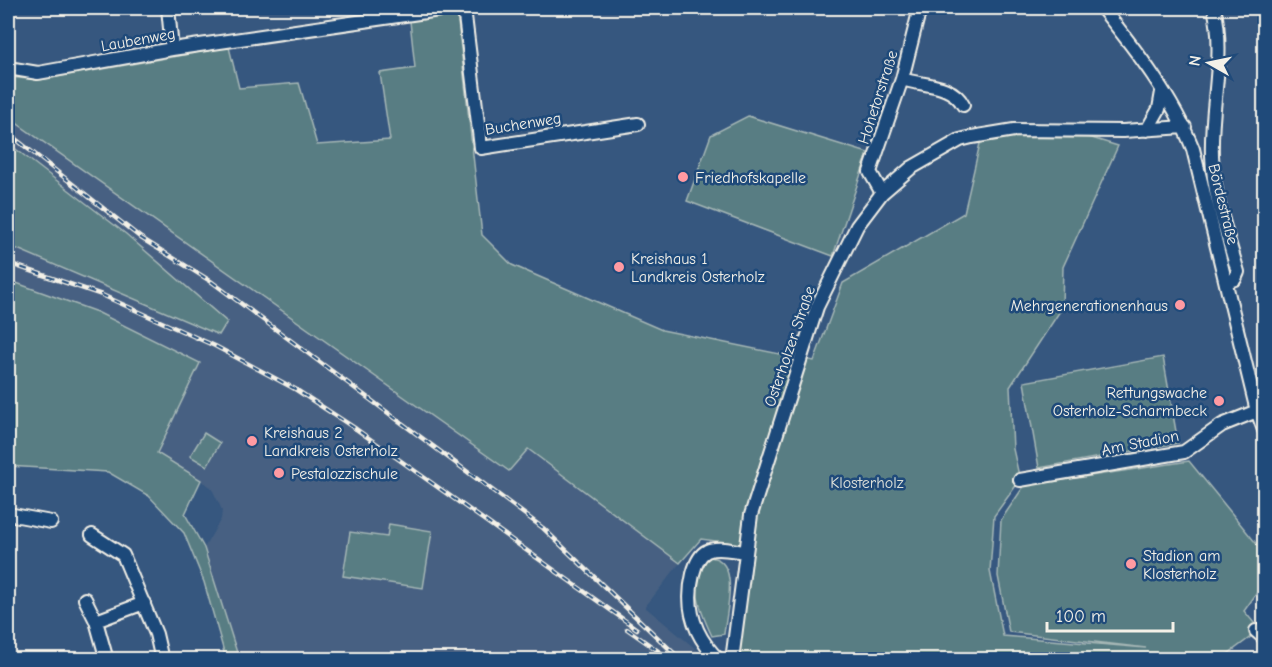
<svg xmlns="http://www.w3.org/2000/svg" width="1272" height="667" font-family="'Comic Neue',sans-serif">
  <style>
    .built { fill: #466082 }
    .green { fill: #587d83; stroke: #a6b7b6; stroke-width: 1.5 }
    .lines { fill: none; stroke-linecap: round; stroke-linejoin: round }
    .minor-casing { stroke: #f4f1e8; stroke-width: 16 }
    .minor { stroke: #1f4a7a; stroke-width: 12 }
    .rail-casing { stroke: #f4f1e8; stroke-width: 4.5 }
    .rail { stroke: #1f4a7a; stroke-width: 2; stroke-dasharray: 7; stroke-linecap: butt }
    .poi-dot { fill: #ff9aa2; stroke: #1f4a7a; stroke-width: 2 }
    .labels { text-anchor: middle; stroke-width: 5; stroke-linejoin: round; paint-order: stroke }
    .street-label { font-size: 16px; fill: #f4f1e8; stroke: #1f4a7a }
    .poi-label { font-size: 16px; fill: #f4f1e8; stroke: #1f4a7a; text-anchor: start }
    .park-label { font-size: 16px; fill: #dde0d9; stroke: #1f4a7a }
  </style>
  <rect width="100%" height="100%" fill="#36577f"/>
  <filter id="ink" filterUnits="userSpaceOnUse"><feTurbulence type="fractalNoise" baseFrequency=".0167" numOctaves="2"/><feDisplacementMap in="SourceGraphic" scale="12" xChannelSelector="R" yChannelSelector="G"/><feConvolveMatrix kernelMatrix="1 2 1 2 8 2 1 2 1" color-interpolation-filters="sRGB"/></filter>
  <g filter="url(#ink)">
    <path class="built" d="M8 117 509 471 527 449 680 563 645 607 708 659H239L204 548 221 519 222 510 211 487 157 453 199 363 97 312 8 280V245L218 335 227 323 126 234 8 143Z"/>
    <path class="green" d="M457 13 482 235 512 265 662 330 814 361 843 283 964 213 981 139 1072 132 1118 146 1063 267 1062 308 1010 387 1013 449 1020 480 994 516 990 571 1003 636 1146 648 1009 632 998 576 1001 520 1024 486 1189 461 1264 553V583L1244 611 1260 630 1221 659H749L739 653 752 546 701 539 680 563 528 449 509 471 8 117V77L40 80 229 47 239 88 299 83 317 145 390 140 380 73 415 68 410 21Z
      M748 116 868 153 833 256 687 201 711 135Z
      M8 143 126 234 227 322 219 335 8 245Z
      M8 280 97 312 200 363 157 453 201 480 185 514 204 548 239 659H226L204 582 184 533 149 496 108 472 8 466Z
      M1163 357 1178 443 1039 468 1024 382Z
      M204 433 220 443 207 466 190 456Z
      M389 524 432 531 423 588 343 576 350 532 387 537Z
      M708 557C742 558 726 612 724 634L712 636C699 609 689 585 708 557Z"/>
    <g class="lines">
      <g class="minor-casing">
        <path id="minor" d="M168 8 172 49
          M464 8 481 148 638 124
          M1102 8C1136 50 1173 98 1193 149L1257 411 1264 430
          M1214 8C1226 55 1210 106 1212 155 1213 194 1227 234 1238 272L1235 279 1226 282
          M8 68 38 73 172 49 453 8
          M902 79C922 86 952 83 963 105
          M1147 130 1159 109 1162 92
          M882 193 870 172 902 79 920 8
          M1020 480 1184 452 1222 425 1257 411
          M8 514 51 522
          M92 535 123 555 156 634 162 660
          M85 599 96 621 105 653
          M96 621 144 603
          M1256 631 1264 638
          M719 660C694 636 685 607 693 574 695 566 699 555 707 551 718 546 734 551 745 552
          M732 660 751 515 817 307 857 226 882 193 911 168 960 140 972 137 1014 130 1123 131 1185 127"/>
      </g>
      <use href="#minor" class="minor"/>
      <g class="rail-casing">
        <path id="rail" d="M8 133 141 238 212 282 543 528 681 660
          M8 263 102 295 215 346 295 389 356 429 637 629
          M627 629 664 655"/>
      </g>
      <use href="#rail" class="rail"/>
    </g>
  </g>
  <g class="poi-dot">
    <circle cx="683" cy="177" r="6"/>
    <circle cx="619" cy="267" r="6"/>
    <circle cx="1180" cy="305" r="6"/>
    <circle cx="1219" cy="401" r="6"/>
    <circle cx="252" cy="441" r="6"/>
    <circle cx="279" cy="473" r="6"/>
    <circle cx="1131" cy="564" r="6"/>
  </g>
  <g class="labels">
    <g class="street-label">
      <text transform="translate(138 39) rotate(-10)" y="6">Laubenweg</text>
      <text transform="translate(877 97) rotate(-72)" y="6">Hohetorstraße</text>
      <text transform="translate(523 123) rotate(-9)" y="6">Buchenweg</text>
      <text transform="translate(1224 204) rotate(76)" y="6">Bördestraße</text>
      <text transform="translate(789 346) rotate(-71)" y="6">Osterholzer Straße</text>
      <text transform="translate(1140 442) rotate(-11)" y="6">Am Stadion</text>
    </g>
    <g class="poi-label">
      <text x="695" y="183">Friedhofskapelle</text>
      <text x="631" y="264">Kreishaus 1<tspan x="631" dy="18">Landkreis Osterholz</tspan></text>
      <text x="1168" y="311" text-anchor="end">Mehrgenerationenhaus</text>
      <text x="1207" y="398" text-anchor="end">Rettungswache<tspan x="1207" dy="18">Osterholz-Scharmbeck</tspan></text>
      <text x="264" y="438">Kreishaus 2<tspan x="264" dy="18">Landkreis Osterholz</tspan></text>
      <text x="291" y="479">Pestalozzischule</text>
      <text x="1143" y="561">Stadion am<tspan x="1143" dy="18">Klosterholz</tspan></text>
    </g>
    <g class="park-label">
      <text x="867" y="488">Klosterholz</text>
    </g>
  </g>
  <rect width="1272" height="667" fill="none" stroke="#1f4a7a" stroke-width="30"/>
  <rect x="15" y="15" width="1242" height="637" fill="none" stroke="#f4f1e8" stroke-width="2" filter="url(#ink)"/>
  <g transform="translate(1209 63) rotate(279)" stroke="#1f4a7a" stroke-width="4.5" paint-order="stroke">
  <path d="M0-4.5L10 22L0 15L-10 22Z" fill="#f4f1e8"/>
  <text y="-9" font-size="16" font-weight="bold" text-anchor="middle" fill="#f4f1e8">N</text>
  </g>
  <path d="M1047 622v9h126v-9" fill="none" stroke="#f4f1e8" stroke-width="3"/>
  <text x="1056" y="622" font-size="18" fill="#f4f1e8" stroke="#1f4a7a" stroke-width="4.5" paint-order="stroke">100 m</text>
</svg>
